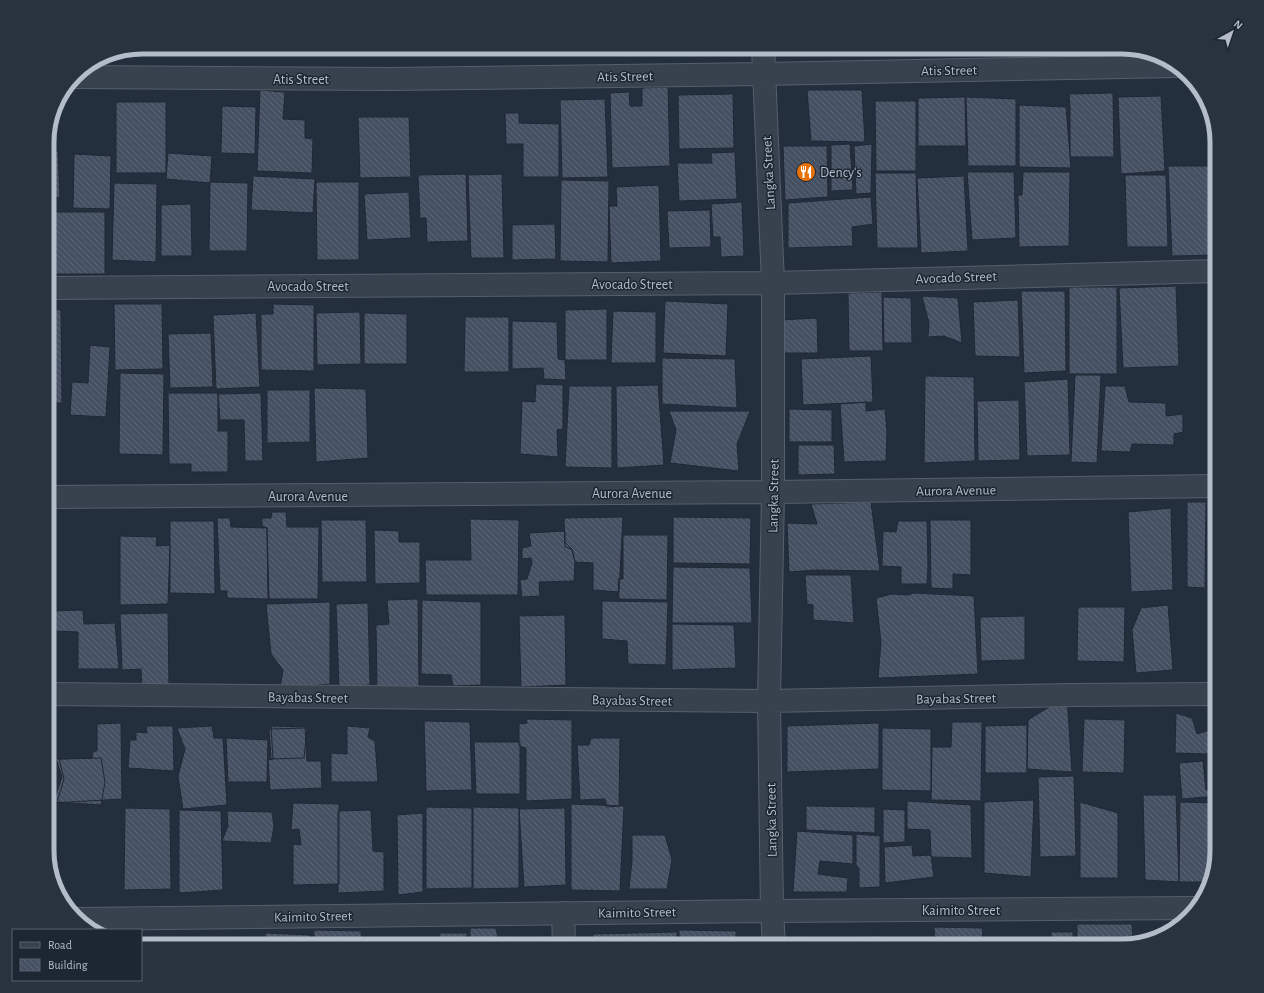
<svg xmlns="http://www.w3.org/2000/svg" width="1264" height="993" font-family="'Alegreya Sans',sans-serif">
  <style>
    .building { fill: url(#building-back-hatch); stroke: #1f2835 }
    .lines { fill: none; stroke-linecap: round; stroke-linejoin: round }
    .minor-casing { stroke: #565f6c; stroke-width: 24 }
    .minor { stroke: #38414e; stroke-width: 22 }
    .labels { text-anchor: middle; stroke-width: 3; stroke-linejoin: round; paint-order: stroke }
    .street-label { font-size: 14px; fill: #b4bcc9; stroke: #1d2633 }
    .poi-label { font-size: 14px; fill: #b4bcc9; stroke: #1d2633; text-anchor: start }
    .rim { fill: none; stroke: #b4bcc9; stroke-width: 5 }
  </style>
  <defs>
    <pattern id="building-back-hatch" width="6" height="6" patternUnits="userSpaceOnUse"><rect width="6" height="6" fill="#455162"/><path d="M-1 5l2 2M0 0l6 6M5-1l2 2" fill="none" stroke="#5d6877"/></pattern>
  </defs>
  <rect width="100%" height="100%" fill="#242f3e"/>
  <path class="building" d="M142 47H167V49L112 53Z
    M986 47H1039L986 50Z
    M668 87 670 166 612 168 610 93 629 92 630 106H642V88Z
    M260 90 285 92 283 119 305 120V138L313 139 312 173 257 171Z
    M807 90H862L865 142 811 141Z
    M1113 93 1114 157H1070V106L1069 94Z
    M733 94 734 148 679 149 678 95Z
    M1161 96 1165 171 1121 174 1118 97Z
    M965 97 966 146H918V98Z
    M966 97 1016 99V166H968Z
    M605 99 608 177 562 178 560 100Z
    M875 101H916V171H876Z
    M116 102H166V173H116Z
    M1019 105 1066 107 1071 168 1019 167Z
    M222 106 256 107 255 154 221 153Z
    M505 113H519V123L559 124V177H523V144H506Z
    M358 117H409L411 177 360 178Z
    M850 144 853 190 831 191V145Z
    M872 144 871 193 856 194 854 146Z
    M783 146H827L828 197 785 200Z
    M47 151H58L60 197 47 198Z
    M735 152 737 199 679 201 677 163H712L711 153Z
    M168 153 212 156 210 183 166 179Z
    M74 154 111 156 110 209 73 208Z
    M1168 166H1215L1217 255 1172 256Z
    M967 172H1014L1016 238 972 240Z
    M1023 172H1070L1069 246 1019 247 1018 195H1022Z
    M875 173H916L918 248H877Z
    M466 174 468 241 427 242 426 218H420L418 175Z
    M502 174 504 258H471L468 175Z
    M1125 175H1166L1168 247H1127Z
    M253 176 315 179 313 213 251 210Z
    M964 176 968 251 921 253 917 178Z
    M561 180 609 181 608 262 560 261Z
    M210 182 248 183 247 251H209Z
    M316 182H359V260H317Z
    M114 183 157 184 156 262 112 260Z
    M659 185 661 261 611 263 609 206H617L616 187Z
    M409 192 411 238 367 240 364 194Z
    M871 197 873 224 852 227 853 246 788 248V203Z
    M742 202 744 256 721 257 720 237H713L711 204Z
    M191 204 192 256H161V205Z
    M710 210 711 247 669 248 667 211Z
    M47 212H105V274H47Z
    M555 224 556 259 512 260V225Z
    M1176 286 1179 366 1123 368 1119 288Z
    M1069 287H1117V374H1069Z
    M1021 291H1065L1066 371 1024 373Z
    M882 292 883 351H849L848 293Z
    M922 296 958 298 962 343 944 336 928 337 929 323Z
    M883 297 911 298 912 343H884Z
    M1018 300 1020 357 975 356 973 302Z
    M665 301 728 304 726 356 663 353Z
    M114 304H162L163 369 115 370Z
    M273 304 314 305V371L261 370V314H273Z
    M47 309 61 310 62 403H47Z
    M607 309V360H565V310Z
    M613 311 656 312V363H611Z
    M360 312 361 364 317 365 316 313Z
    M256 313 260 387 216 389 213 315Z
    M364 313 407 314V364H364Z
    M465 317H509V372H464Z
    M817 318 818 353H781L780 320Z
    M512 321 557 322 558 359 565 360 566 380 544 379 543 368 512 369Z
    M211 333 213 387 170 388 168 334Z
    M90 345 110 347 106 417 70 415 72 382 88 383Z
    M871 356 873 402 803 405 801 359Z
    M662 358 735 359 737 408 662 404Z
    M120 373 164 374 163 455 119 454Z
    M1075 375H1101L1097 463 1071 462Z
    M925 376 974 377 975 461 924 463Z
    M1068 379 1070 455 1027 456 1024 382Z
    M536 384 563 385V429L557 430 558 457 520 454 522 401 535 402Z
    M658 385 664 465 617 468 616 386Z
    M569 386H612V468L565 467Z
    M1105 386H1125L1129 402 1166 403V416L1183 414V432L1174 434V445L1132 444 1130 452 1101 451Z
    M314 388 366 389 368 458 316 462Z
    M267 390H310V442L267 443Z
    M168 393H218V431H228V472H191V464H169Z
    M261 393 263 461H245L244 420H220L218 394Z
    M1019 400 1020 460 978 461 977 401Z
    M866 402V411L885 409 887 431 886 461 844 462 840 404Z
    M789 409 832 410V442H789Z
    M669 411H750L737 444 739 471 670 463 676 430Z
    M798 445H834L835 474 798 475Z
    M871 502 880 571 816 570 789 572 787 523 817 524 811 504Z
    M1187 502H1206L1205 588 1187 587Z
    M1171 508 1173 590 1131 592 1128 512Z
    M272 512H286L287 527H319L318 599H269L267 528 262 526V518H271Z
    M623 517 619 592 593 590V563L575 562 572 549 565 547 564 518Z
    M673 517 751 518 750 564 673 563Z
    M217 518H230L231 527 267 528 268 599 227 598V591H220Z
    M1217 518V571H1215Z
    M470 519 519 520 518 595H426L425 560H471Z
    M321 520H366L367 582H322Z
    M930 520H971V575L953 574V589L931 588Z
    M170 521H214L215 594 170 593Z
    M898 521H927L928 566 927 584H901V567L882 566 883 531 896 532Z
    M374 530 399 531V542H420V583L375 584Z
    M565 531V542L572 549 575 562 574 581 539 582 540 596 522 597 520 580 527 579 532 563 531 558 522 559V548L531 546 529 533Z
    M623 535H668L667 600 619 599 618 579H623Z
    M120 536 157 537 156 546 170 545 168 604 120 605Z
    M673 567 750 568 752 623H672Z
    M805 575H851L854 623 813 620V605L807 604Z
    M914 593 974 596 978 674 878 678 881 642 876 598 892 594 908 595Z
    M418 599 419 687 377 690 376 625 389 624 387 600Z
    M422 600 481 602V685L453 686 451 675 421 674Z
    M602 601 668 602 666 665 628 664 627 641 602 639Z
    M330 602V684L280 688 283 670 271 654 266 604Z
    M368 603 370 685 339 687 336 604Z
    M1168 605 1173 670 1136 673 1132 630 1141 608Z
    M1078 607H1125L1124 662 1077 661Z
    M83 610 84 624 115 623 119 669H78V632L53 631V611Z
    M168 613 169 688 142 690 141 669 122 670 120 614Z
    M565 615 566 685 521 687 519 616Z
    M1025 616V660L981 661 980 617Z
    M672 624 734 625 736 668 672 670Z
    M1067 696 1072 772 1027 769 1028 720Z
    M1176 713 1192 718 1197 734 1217 728V781H1209L1208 754 1175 753Z
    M526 719 572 720V799L526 801V748L519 746V724L527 723Z
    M1084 719 1125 720 1124 773 1082 772Z
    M424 721 470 722 472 790 426 791Z
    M952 722H982L981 801 931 800 932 747H951Z
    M121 723 122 799 53 803 62 777 56 759 92 758 93 752 97 751V724Z
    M879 723V769L787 772V726Z
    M1027 725V773H985V726Z
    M146 726H173L174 771 128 768 130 740H136V732L147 733Z
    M212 726 214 738H223L227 805 183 809 178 776 185 749 177 728Z
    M271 726 305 727 307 761H321L322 788 270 790 268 760 273 759Z
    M347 726 370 728 368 737 375 741 378 782H331V753L347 754Z
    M307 728 304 758 271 759 269 729Z
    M882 728 931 729V791L882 790Z
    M226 738 268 740 267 782H228Z
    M591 738H620L619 806 607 807 605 799 580 800 577 745H589Z
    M474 742H520V794H476Z
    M101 758 105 782 101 805 57 802 64 779 59 759Z
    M1203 761 1206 790 1217 789V796L1182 799 1179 763Z
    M1074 776 1076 856 1040 857 1038 777Z
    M1143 795H1176L1179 882 1145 880Z
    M1034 800 1031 877 984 873V802Z
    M907 801 971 805 972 858 931 857 930 830 907 829Z
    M1080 802 1118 813V878H1080Z
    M1180 802 1217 803V851L1211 882H1179Z
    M293 803 339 804V884L293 885V844L301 845 299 829 291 830Z
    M571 804 624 806 620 891 571 890Z
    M806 806 875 807V833L806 830Z
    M426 807 472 808V888L426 889Z
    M473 807 519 808V888L473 889Z
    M125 808 170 809 171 889 124 890Z
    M565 808 566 885 524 887 519 809Z
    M883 809 905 810V842L883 843Z
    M179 810 221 811 223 890 179 893Z
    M371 810 373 851 384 852V891L338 893V811Z
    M227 811 272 812 274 826 271 843 222 841 228 826Z
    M423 813V892L398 895 397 815Z
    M797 831 853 835V864L820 861 818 874 848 878 847 892H793Z
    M856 834 880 836V887L859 888V868L856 865Z
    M632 835H665L672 860 667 889H629L632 861Z
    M912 845 913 856 931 855 934 877 885 883 884 847Z
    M1077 924H1132L1133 943 1122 946H1077Z
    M1168 926H1177L1168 932Z
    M934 927 983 928 982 946H935Z
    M470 928H496L498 938 548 936V946H470Z
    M314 930 361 931 362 946H314Z
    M679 930 736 931V946H679Z
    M677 932V946H593V934Z
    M1051 932H1073V946H1051Z
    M265 933 310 935 311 946H265Z
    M440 933H467V946H439Z
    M883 936V946H810V937Z
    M202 938H218L220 944H262V946H203Z
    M200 943V946H141V944Z
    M901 943 927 945V946H901Z"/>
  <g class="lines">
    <g class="minor-casing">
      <path id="minor" d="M763 47 773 283V492L769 701 772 911 774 946
        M74 77 391 79 763 74 1176 66
        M47 288 773 283 1217 271
        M47 497 773 492 1217 486
        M47 694 769 701 1073 695 1217 694
        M563 913 564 946
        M77 919 772 911 1197 908"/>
    </g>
    <use href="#minor" class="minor"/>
  </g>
  <defs>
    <g id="restaurant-disc" transform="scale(1)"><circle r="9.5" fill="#e8710a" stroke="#1d2633"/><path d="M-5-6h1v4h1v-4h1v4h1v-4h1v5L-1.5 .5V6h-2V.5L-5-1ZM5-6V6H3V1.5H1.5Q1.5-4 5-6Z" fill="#fff"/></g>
  </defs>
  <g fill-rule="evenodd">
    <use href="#restaurant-disc" x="806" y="172"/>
  </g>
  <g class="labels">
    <g class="street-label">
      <text transform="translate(949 70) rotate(-1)" y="5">Atis Street</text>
      <text transform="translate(625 76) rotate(-1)" y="5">Atis Street</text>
      <text x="301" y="84">Atis Street</text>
      <text transform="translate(768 173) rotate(-93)" y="5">Langka Street</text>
      <text transform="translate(956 277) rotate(-2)" y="5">Avocado Street</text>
      <text x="632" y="289">Avocado Street</text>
      <text x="308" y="291">Avocado Street</text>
      <text transform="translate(956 490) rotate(-1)" y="5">Aurora Avenue</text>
      <text x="632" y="498">Aurora Avenue</text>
      <text x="308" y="501">Aurora Avenue</text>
      <text transform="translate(773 496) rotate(-89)" y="5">Langka Street</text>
      <text transform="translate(308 697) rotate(1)" y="5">Bayabas Street</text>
      <text transform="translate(956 698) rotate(-1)" y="5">Bayabas Street</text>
      <text transform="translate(632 700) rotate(1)" y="5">Bayabas Street</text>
      <text transform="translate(771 820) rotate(-91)" y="5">Langka Street</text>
      <text x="961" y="915">Kaimito Street</text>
      <text transform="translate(637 912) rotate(-1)" y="5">Kaimito Street</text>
      <text transform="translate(313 916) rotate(-1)" y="5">Kaimito Street</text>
    </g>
    <g class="poi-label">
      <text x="820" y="177">Dency's</text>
    </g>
  </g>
  <path d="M0 0H1264V993H0ZM142 54H1122A88 88 0 0 1 1210 142V851A88 88 0 0 1 1122 939H142A88 88 0 0 1 54 851V142A88 88 0 0 1 142 54Z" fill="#29323f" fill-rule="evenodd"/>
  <path class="rim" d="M142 54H1122A88 88 0 0 1 1210 142V851A88 88 0 0 1 1122 939H142A88 88 0 0 1 54 851V142A88 88 0 0 1 142 54Z"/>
  <rect x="12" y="929" width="130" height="52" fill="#1d2633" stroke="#59626f"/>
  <rect x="20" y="942" width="20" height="6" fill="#38414e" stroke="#59626f"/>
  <text x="48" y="949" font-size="12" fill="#b4bcc9">Road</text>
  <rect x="20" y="959" width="20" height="12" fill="url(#building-back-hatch)" stroke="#59626f"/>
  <text x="48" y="969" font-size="12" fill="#b4bcc9">Building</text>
  <g transform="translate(1232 32) rotate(40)" stroke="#1d2633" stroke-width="3" paint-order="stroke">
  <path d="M0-3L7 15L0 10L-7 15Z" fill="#b4bcc9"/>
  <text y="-6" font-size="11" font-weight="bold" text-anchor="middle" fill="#b4bcc9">N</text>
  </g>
</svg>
